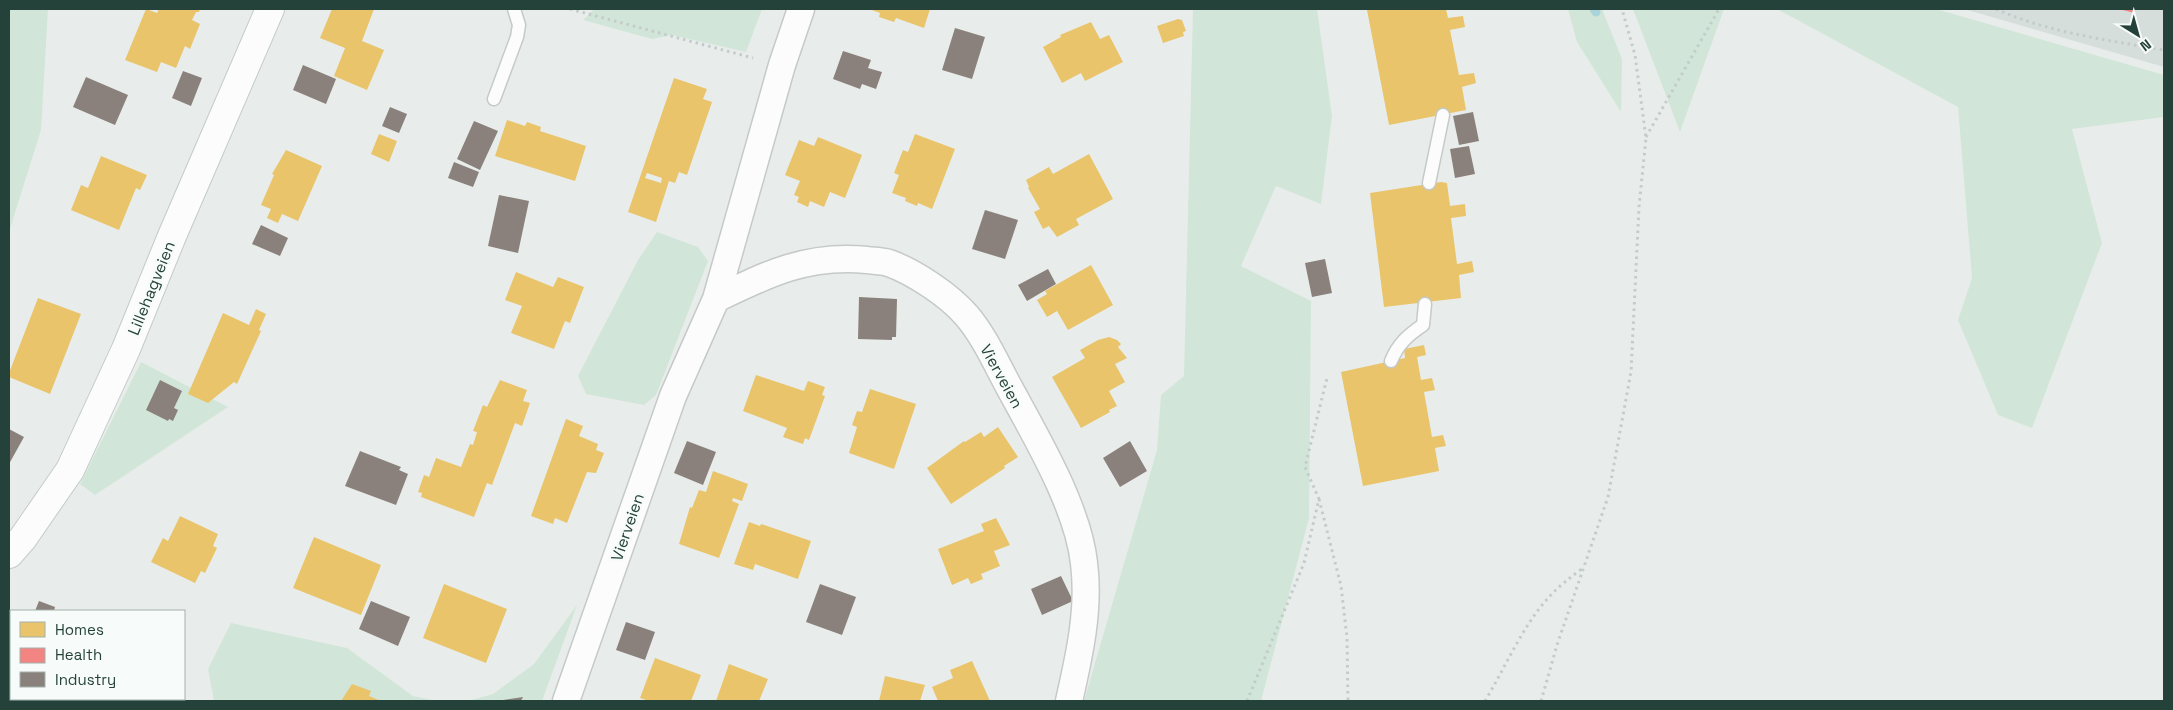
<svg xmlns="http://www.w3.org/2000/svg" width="2173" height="710" font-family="'Space Grotesk',sans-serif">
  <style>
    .built { fill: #d6dedb }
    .green { fill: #d1e6d8 }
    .homes { fill: #e9c46a; fill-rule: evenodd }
    .health { fill: #f28482 }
    .industry { fill: #8a817c }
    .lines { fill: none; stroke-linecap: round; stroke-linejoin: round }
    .stream { stroke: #a9d4db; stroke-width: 9 }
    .lane-casing { stroke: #c5cac8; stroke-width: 15 }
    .street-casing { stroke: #c5cac8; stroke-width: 29 }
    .secondary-casing { stroke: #c3cbc8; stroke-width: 30 }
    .path { stroke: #c3ccca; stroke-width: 3; stroke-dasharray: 2.5 4; stroke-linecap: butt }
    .lane { stroke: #fcfcfc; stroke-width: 12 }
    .street { stroke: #fcfcfc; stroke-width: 26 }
    .secondary { stroke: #fcfcfc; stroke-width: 28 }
    .labels { text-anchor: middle; stroke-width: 5; stroke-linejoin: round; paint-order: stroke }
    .street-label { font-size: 16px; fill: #24423a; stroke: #f7fbf9 }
  </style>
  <rect width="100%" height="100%" fill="#e8edeb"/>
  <path class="built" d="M1964 9H2164V67Z"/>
  <path class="green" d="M9 9H48L41 130 9 232Z
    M594 9H762L746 52 672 35 652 39 583 20Z
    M1193 9H1317L1332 116 1321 204 1276 186 1241 266 1311 301 1309 518 1261 701H1084L1157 450 1161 395 1184 376Z
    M1568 9H1602L1622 59 1621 112 1577 42Z
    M1633 9H1724L1680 132Z
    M1777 9H1936L2164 75V117L2072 129 2102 243 2032 428 1998 415 1958 320 1972 278 1958 107Z
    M657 232 698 247 708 261 656 395 644 405 586 394 578 376 638 260Z
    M141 362 228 407 95 495 80 484Z
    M577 605 542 701H468L493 694 534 664Z
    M231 623 347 648 413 696 437 701H214L208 669Z"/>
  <path class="homes" d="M146 9 157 13 159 9H200L199 12H196L192 20 200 24 190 49 185 46 176 68 161 62 157 72 125 60Z
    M332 9H374L362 41 384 50 367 90 334 76 345 48 320 38Z
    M869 9H930L924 28 896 18 894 22 879 17 880 13Z
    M1376 9H1446L1448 18 1463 16 1465 27 1450 30 1459 75 1474 73 1476 83 1462 87 1466 110 1389 125 1367 10Z
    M1178 19 1182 20 1186 31 1183 32 1184 36 1163 43 1157 26Z
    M1091 22 1100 39 1109 35 1123 62 1085 81 1081 73 1062 83 1043 47 1061 37 1060 35Z
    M674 78 707 89 703 99 712 102 687 175 679 172 675 183 669 181 656 222 628 212ZM647 173 662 178 661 183 645 178Z
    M507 120 525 126 527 122 541 127 540 131 586 146 575 181 495 156Z
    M379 134 397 141 389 162 371 154Z
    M915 134 955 149 932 209 918 203 917 206 905 201 906 198 892 193 899 175 894 173 903 150 908 152Z
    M818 137 862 155 845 198 830 192 824 207 810 201 808 207 797 202 799 197 794 195 800 181 785 175 799 140 814 146Z
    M286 150 322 166 298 221 282 214 278 223 267 218 271 209 261 205 274 175 272 174Z
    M1089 154 1113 199 1076 219 1079 225 1057 237 1049 226 1043 229 1034 212 1040 209 1028 188 1029 187 1026 180 1049 167 1053 174Z
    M101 156 147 175 140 190 136 188 119 230 71 210 81 185 88 188Z
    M1441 182 1447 183 1450 206 1465 204 1466 216 1451 218 1457 264 1472 261 1474 272 1459 275 1461 298 1384 307 1370 193Z
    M1091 265 1113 305 1068 330 1057 311 1047 317 1037 300 1047 294 1045 291Z
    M516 272 553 287 558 277 584 287 570 323 565 321 554 349 511 333 522 306 505 300Z
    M38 298 81 314 50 394 9 377V373Z
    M256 309 266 314 259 330 261 331 237 384 234 382 208 403 188 394 223 313 249 325Z
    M1109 337 1117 340 1121 344 1118 347 1127 358 1115 364 1125 382 1109 391 1117 406 1109 410 1110 412 1081 428 1052 377 1085 358 1080 350 1098 340Z
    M1424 345 1426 355 1417 357 1421 380 1432 378 1435 390 1424 392 1432 437 1443 435 1446 446 1435 448 1439 471 1363 486 1341 372 1405 358 1404 349Z
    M756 375 804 391 808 381 825 387 822 395 825 396 809 440 805 438 803 444 783 437 787 428 743 411Z
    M500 380 527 390 523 401 530 403 522 426 515 423 492 485 487 483 474 517 421 497 422 493 418 492 424 475 429 477 436 458 461 467 470 444 473 445 477 432 473 431 483 405 487 407Z
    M870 389 916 404 894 469 849 453 857 427 852 425 857 411 862 412Z
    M566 419 583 426 579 436 598 444 596 450 604 453 596 473 587 472 567 523 555 518 553 524 531 516Z
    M998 427 1018 457 1004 466 1005 468 951 504 927 468 964 441 965 442 981 432 984 437Z
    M713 471 748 484 742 501 733 498 732 501 739 504 719 558 679 544 690 507 692 508 699 490 706 492Z
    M180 516 218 534 213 546 217 548 205 573 201 571 195 583 151 562 163 538 168 541Z
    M996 518 1010 545 994 551 1000 566 981 574 983 579 971 584 968 578 952 585 938 549 984 531 981 524Z
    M749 522 760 526 761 524 811 541 798 579 755 564 753 570 734 564Z
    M314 537 381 565 361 615 293 588Z
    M444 584 507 609 486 663 423 638Z
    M655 658 701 675 691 701H649L640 698Z
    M972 661 990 701H938L932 687 953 678 950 670Z
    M729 664 768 679 759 701H716Z
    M885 676 925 685 920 701H879Z
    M352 684 371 691 369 696 381 701H341Z
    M111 699H163V701H111Z"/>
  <path class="health" d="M2119 9H2135L2134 13Z"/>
  <path class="industry" d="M955 28 985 37 972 79 942 70Z
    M843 51 871 60 868 68 882 72 876 89 862 84 860 89 833 79Z
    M303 65 336 79 326 104 293 90Z
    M183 71 202 78 191 106 172 98Z
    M86 77 128 95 115 125 73 107Z
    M390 107 407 114 399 133 382 126Z
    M1473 112 1479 141 1459 145 1453 116Z
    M474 121 498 131 480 170 457 159Z
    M1469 146 1475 174 1455 178 1450 149Z
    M454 162 479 172 473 187 448 178Z
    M499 195 529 201 518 253 488 246Z
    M985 210 1018 220 1005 259 972 249Z
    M261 225 288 238 280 256 252 244Z
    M1325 259 1332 293 1312 297 1305 263Z
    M1048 269 1056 284 1027 301 1018 285Z
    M859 297 897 299 896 337H892V340L858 339Z
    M160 380 182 391 174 408 178 410 173 421 169 419 168 421 146 410Z
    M9 429 24 437 9 464Z
    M687 441 716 452 703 485 674 473Z
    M1130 441 1147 471 1120 487 1103 458Z
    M360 451 401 467 399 470 408 474 396 505 345 486Z
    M1061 576 1073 601 1042 615 1031 589Z
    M820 584 856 597 842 635 806 622Z
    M39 601 55 607 54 611H35Z
    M371 601 410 617 398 646 359 629Z
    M626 622 655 632 645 660 616 650Z
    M523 697 521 701H503V700Z"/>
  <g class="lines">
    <path class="stream" d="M1594 9 1596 12"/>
    <g class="lane-casing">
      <path id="lane" d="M494 99 517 37 519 25 514 9
        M1429 183 1443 115
        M1391 361C1398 344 1408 335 1423 325L1425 304"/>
    </g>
    <g class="street-casing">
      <path id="street" d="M716 299C767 274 808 254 867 260 874 261 882 261 889 263 914 272 949 295 967 316 984 336 996 363 1009 387 1036 437 1078 507 1084 563 1090 609 1079 657 1069 701
        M566 701 673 396 716 299 782 65 801 9"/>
    </g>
    <g class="secondary-casing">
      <path id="secondary" d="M9 554 23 538 70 470 126 349 172 236 270 9"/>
    </g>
    <path class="path" d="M570 9 753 58
      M1996 9C2050 33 2107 40 2164 50
      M1646 137 1719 9
      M1319 499 1341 586 1347 638 1348 701
      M1247 701 1304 563 1319 499 1305 467 1327 378
      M1485 701C1505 668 1524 623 1550 596 1560 585 1571 577 1583 568
      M1541 701 1557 645 1608 497 1631 372 1639 207 1646 138 1635 55 1622 9"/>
    <use href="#lane" class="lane"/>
    <use href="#street" class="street"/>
    <use href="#secondary" class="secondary"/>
  </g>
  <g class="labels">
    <g class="street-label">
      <text transform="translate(151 288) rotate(-68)" y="6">Lillehagveien</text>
      <text transform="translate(1002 376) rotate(61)" y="6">Vierveien</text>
      <text transform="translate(627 527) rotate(-71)" y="6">Vierveien</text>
    </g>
  </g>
  <rect width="2173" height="710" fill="none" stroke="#24423a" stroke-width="20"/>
  <rect x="10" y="610" width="175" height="90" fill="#f7fbf9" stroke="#a3b1ad"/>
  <rect x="20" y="622" width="25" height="15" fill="#e9c46a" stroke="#a3b1ad"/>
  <text x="55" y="635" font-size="15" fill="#24423a">Homes</text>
  <rect x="20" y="648" width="25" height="15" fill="#f28482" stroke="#a3b1ad"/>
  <text x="55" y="660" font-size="15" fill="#24423a">Health</text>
  <rect x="20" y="672" width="25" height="15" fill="#8a817c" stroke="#a3b1ad"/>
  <text x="55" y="685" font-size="15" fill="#24423a">Industry</text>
  <g transform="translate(2138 35) rotate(143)" stroke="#f7fbf9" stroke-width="4" paint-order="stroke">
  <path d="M0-4L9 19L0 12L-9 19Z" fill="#24423a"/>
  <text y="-8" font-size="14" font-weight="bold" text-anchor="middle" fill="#24423a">N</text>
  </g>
</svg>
